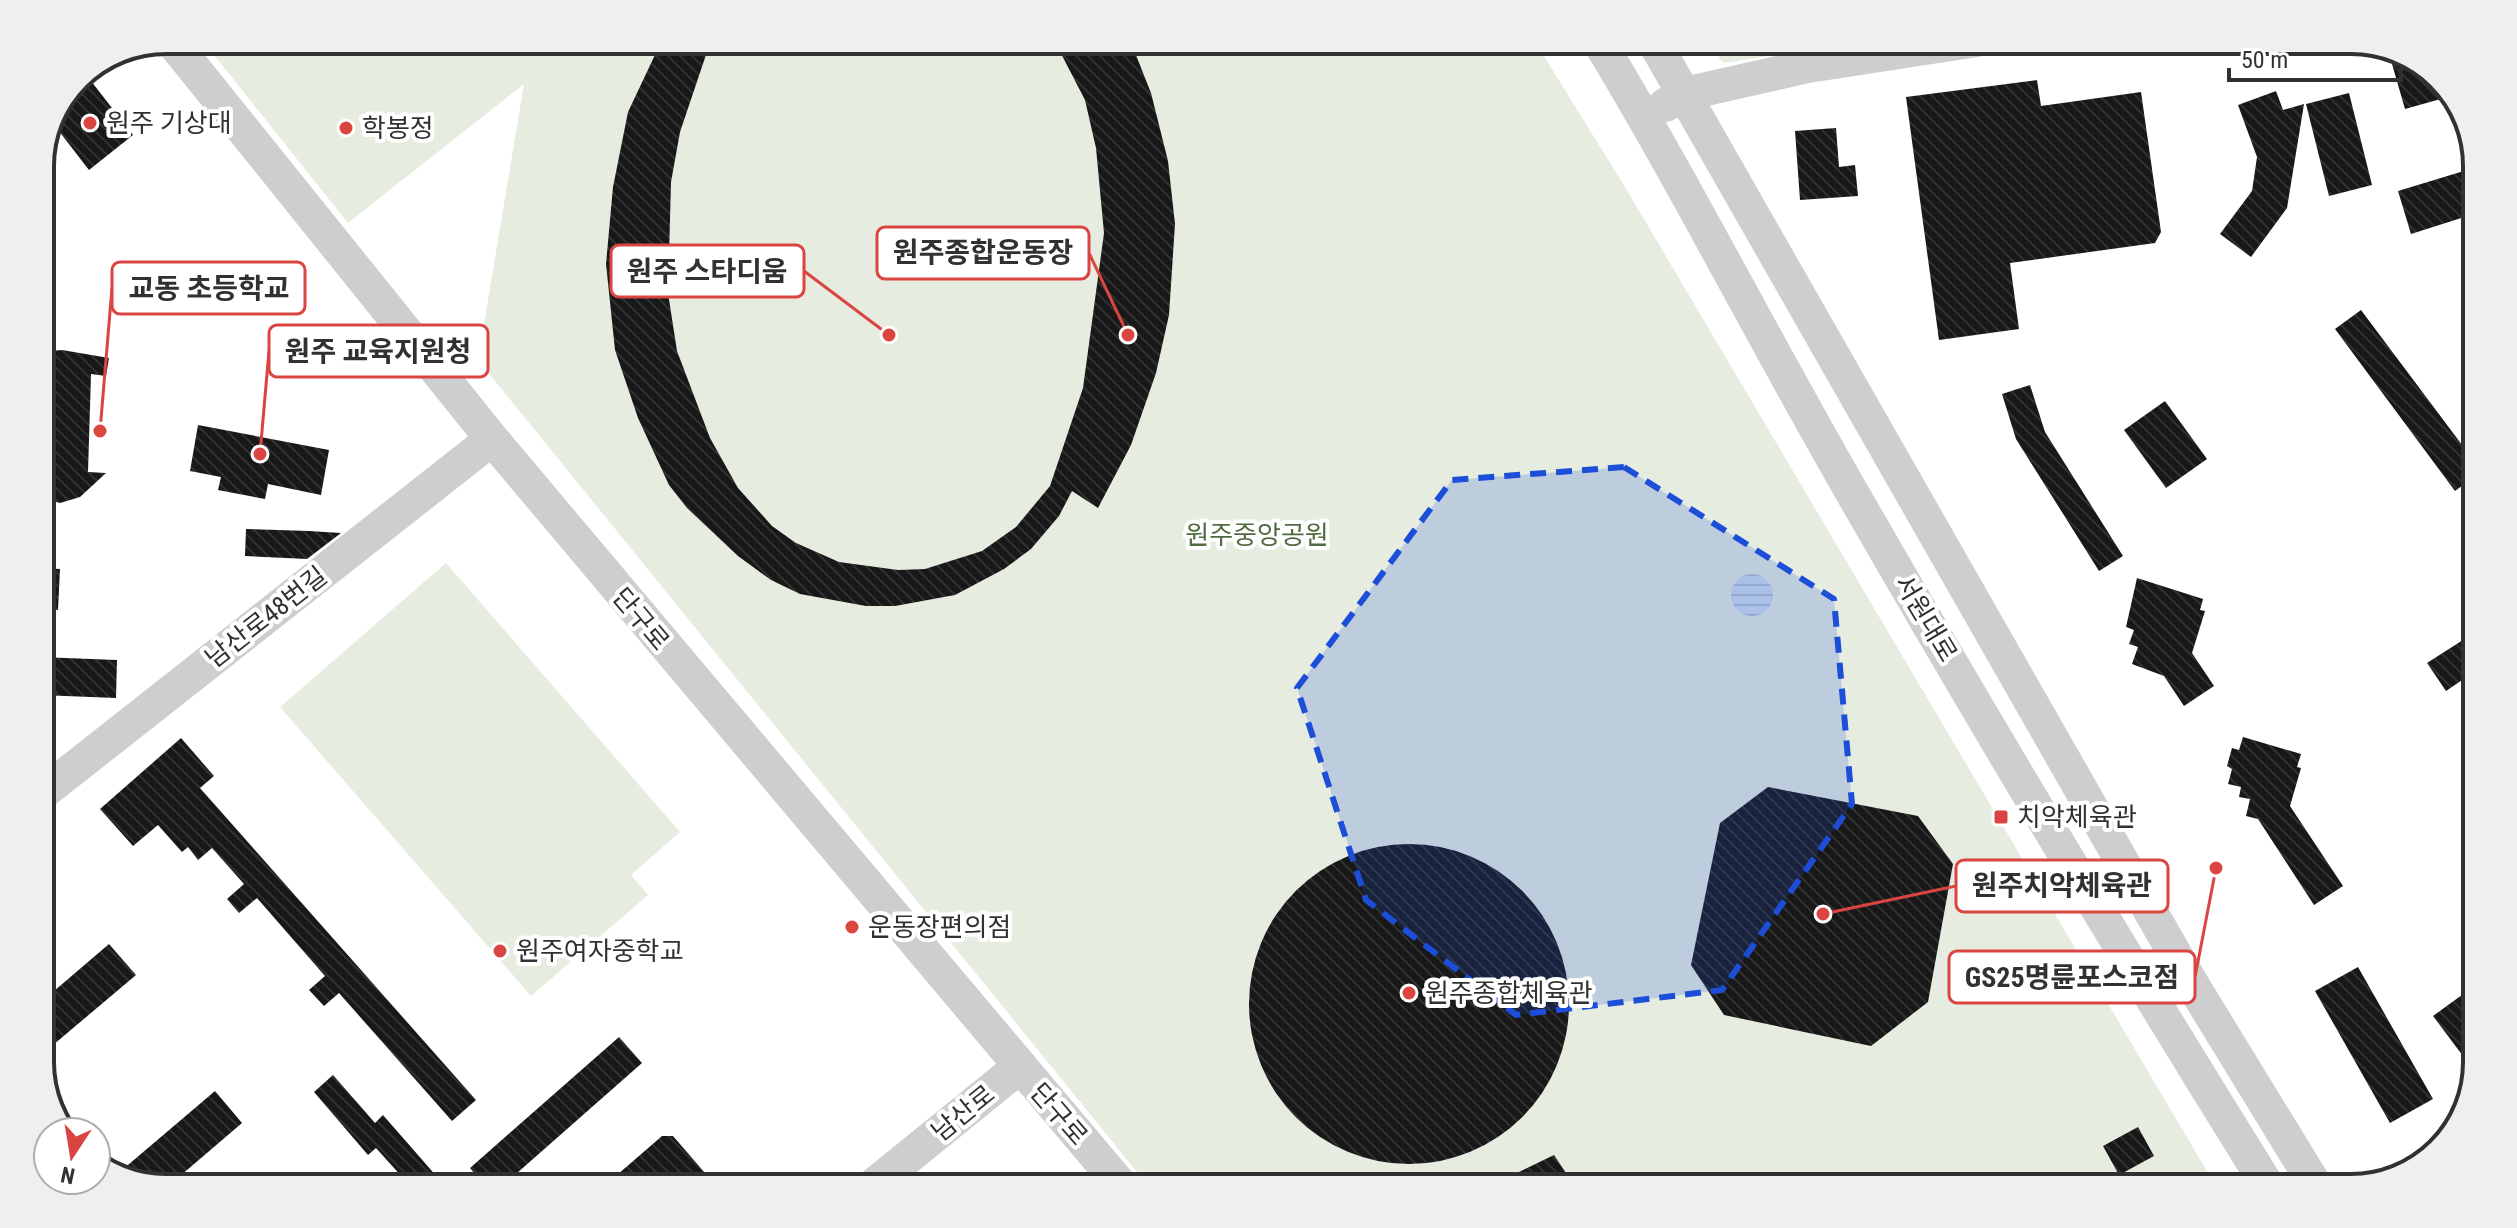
<svg xmlns="http://www.w3.org/2000/svg" width="2517" height="1228" font-family="'Roboto Condensed','Noto Sans KR',sans-serif">
  <style>
    .forest { fill: url(#forest-firs) }
    .green { fill: #e6ede0 }
    .water { fill: url(#water-rules) }
    .building { fill: url(#building-back-hatch) }
    .lines { fill: none; stroke-linecap: round; stroke-linejoin: round }
    .minor { stroke: #cecece; stroke-width: 34 }
    .marked { fill: #1d4ed8; fill-opacity: 0.2; stroke: #1d4ed8; stroke-width: 6; stroke-dasharray: 16 10; stroke-linejoin: round }
    .poi-dot { fill: #db4541; stroke: #fff; stroke-width: 3 }
    .labels { text-anchor: middle; stroke-width: 8; stroke-linejoin: round; paint-order: stroke }
    .poi-label { font-size: 26px; fill: #313131; stroke: #fff; text-anchor: start }
    .park-label { font-size: 26px; fill: #506b41; stroke: #fff }
    .street-label { font-size: 26px; fill: #313131; stroke: #fff }
    .rim { fill: none; stroke: #313131; stroke-width: 4 }
    .leader { fill: none; stroke: #db4541; stroke-width: 3 }
    .callout-dot { fill: #db4541; stroke: #fff; stroke-width: 3 }
    .callout { fill: #fff; stroke: #db4541; stroke-width: 3 }
    .callout-label { font-size: 28px; text-anchor: middle; font-weight: bold; fill: #313131 }
  </style>
  <defs>
    <pattern id="forest-firs" width="22" height="20" patternUnits="userSpaceOnUse" patternTransform="scale(2)"><rect width="22" height="20" fill="#e6ede0"/><path d="M5 1l3.5 6h-7zM16 11l3.5 6h-7z" fill="#c6ccc1"/></pattern>
    <pattern id="water-rules" width="6" height="5" patternUnits="userSpaceOnUse" patternTransform="scale(2)"><rect width="6" height="5" fill="#ceddeb"/><path d="M0 2.5h6" fill="none" stroke="#b1beca"/></pattern>
    <pattern id="building-back-hatch" width="6" height="6" patternUnits="userSpaceOnUse" patternTransform="scale(2)"><rect width="6" height="6" fill="#181818"/><path d="M-1 5l2 2M0 0l6 6M5-1l2 2" fill="none" stroke="#313131"/></pattern>
  </defs>
  <rect width="100%" height="100%" fill="#fff"/>
  <path class="forest" d="M1708 40H1721L1727 55 1825 40H1876L1723 63Z"/>
  <path class="green" d="M202 40H1534L1625 187 2217 1188H1150L478 360 524 84 348 223Z
    M446 563 680 832 631 875 648 895 531 996 280 707Z"/>
  <path class="water" d="M1731 595a21 21 0 1 1 42 0a21 21 0 1 1-42 0Z"/>
  <path class="building" d="M662 40H711L680 132 671 182 668 293 677 351 710 438 738 488 772 526 796 543 839 562 898 570 925 569 982 551 1016 527 1050 486 1083 388 1104 233 1096 148 1085 100 1054 40H1130L1151 93 1168 161 1175 224 1169 315 1156 373 1131 445 1098 508 1072 491 1059 516 1031 549 1004 569 955 595 895 606H866L800 594 771 580 738 556 687 508 669 485 638 418 615 350 606 264 613 187 628 112Z
    M2413 59 2423 67 2455 95 2405 109 2392 64Z
    M2037 80 2041 106 2141 92 2161 232 2155 243 2010 263 2019 329 1939 340 1906 97Z
    M91 81 133 135 89 170 55 126 67 99Z
    M2276 91 2283 110 2304 104 2287 208 2251 257 2220 234 2252 191 2257 157 2238 105Z
    M2349 93 2372 185 2329 196 2306 104Z
    M1836 128 1839 167 1855 165 1858 196 1800 200 1795 131Z
    M2477 167V213L2411 234 2398 191Z
    M2361 310 2477 465V475L2455 491 2335 329Z
    M62 350 109 358 106 376 91 374 88 472 106 473 80 497 60 503 40 498V352Z
    M2030 385 2045 432 2123 556 2099 571 2016 439 2002 394Z
    M2165 401 2207 459 2166 488 2124 430Z
    M198 425 329 450 321 495 268 484 265 499 218 490 221 477 190 471Z
    M246 529 309 531 341 533 307 559 245 556Z
    M40 568 60 569 58 610 40 609Z
    M2137 578 2203 599 2200 610 2205 611 2192 653 2214 686 2184 706 2164 676 2132 664 2138 647 2129 644 2134 630 2126 627Z
    M2477 631V670L2446 691 2427 663Z
    M40 657 117 660 116 698 40 695Z
    M2243 737 2301 754 2297 767 2301 768 2290 806 2343 886 2314 905 2258 819 2246 816 2250 799 2239 797 2241 787 2228 784 2232 769 2227 766 2232 748 2239 750Z
    M181 738 214 776 200 788 476 1100 452 1121 339 993 324 1006 309 990 325 976 257 898 239 913 227 899 244 884 212 848 198 860 188 847 182 852 158 825 133 846 100 809Z
    M1768 787 1918 816 1953 864 1928 1002 1871 1046 1724 1015 1691 965 1720 823Z
    M1249 1004a160 160 0 1 1 320 0a160 160 0 1 1-320 0Z
    M109 944 136 975 40 1056V1003Z
    M2358 967 2433 1099 2390 1123 2315 991Z
    M2477 984V1062L2475 1072 2433 1016Z
    M619 1037 642 1063 500 1188H487L470 1168Z
    M333 1075 375 1123 383 1115 438 1178 426 1188H412L376 1148 368 1155 314 1092Z
    M215 1091 242 1123 166 1188 115 1176Z
    M2138 1127 2154 1156 2119 1175 2103 1146Z
    M662 1136H673L718 1188H602Z
    M1554 1155 1576 1188H1487L1521 1171Z"/>
  <g class="lines">
    <path class="minor" d="M171 40 492 439 1123 1188
      M1598 40C1687 187 1764 340 1850 489 1985 724 2125 957 2269 1188
      M1653 40 2192 984 2317 1188
      M1665 105 1684 94 1808 66 1977 40
      M40 795 492 439
      M870 1188 1018 1068"/>
  </g>
  <path class="marked" d="M1624 467 1834 599 1852 804 1722 990 1516 1015 1366 900 1297 688 1452 480Z"/>
  <g class="poi-dot">
    <circle cx="90" cy="123" r="8"/>
    <circle cx="346" cy="128" r="8"/>
    <rect x="1993" y="809" width="16" height="16" rx="4"/>
    <circle cx="852" cy="927" r="8"/>
    <circle cx="500" cy="951" r="8"/>
    <circle cx="1409" cy="993" r="8"/>
  </g>
  <g class="labels">
    <g class="poi-label">
      <text x="106" y="132">원주 기상대</text>
      <text x="362" y="137">학봉정</text>
      <text x="2017" y="826">치악체육관</text>
      <text x="868" y="936">운동장편의점</text>
      <text x="516" y="960">원주여자중학교</text>
      <text x="1425" y="1002">원주종합체육관</text>
    </g>
    <g class="park-label">
      <text x="1257" y="544">원주중앙공원</text>
    </g>
    <g class="street-label">
      <text transform="translate(266 617) rotate(-38)" y="9">남산로48번길</text>
      <text transform="translate(1926 618) rotate(59)" y="9">서원대로</text>
      <text transform="translate(641 619) rotate(50)" y="9">단구로</text>
      <text transform="translate(963 1113) rotate(-39)" y="9">남산로</text>
      <text transform="translate(1059 1114) rotate(49)" y="9">단구로</text>
    </g>
  </g>
  <path d="M0 0H2517V1228H0ZM166 54H2351A112 112 0 0 1 2463 166V1062A112 112 0 0 1 2351 1174H166A112 112 0 0 1 54 1062V166A112 112 0 0 1 166 54Z" fill="#efefef" fill-rule="evenodd"/>
  <path class="rim" d="M166 54H2351A112 112 0 0 1 2463 166V1062A112 112 0 0 1 2351 1174H166A112 112 0 0 1 54 1062V166A112 112 0 0 1 166 54Z"/>
  <path class="leader" d="M1128 335L1089 253M889 335L804 271M100 431L112 288M260 454L269 351M1823 914L1956 886M2216 868L2195 977"/>
  <g class="callout-dot">
    <circle cx="1128" cy="335" r="8"/>
    <circle cx="889" cy="335" r="8"/>
    <circle cx="100" cy="431" r="8"/>
    <circle cx="260" cy="454" r="8"/>
    <circle cx="1823" cy="914" r="8"/>
    <circle cx="2216" cy="868" r="8"/>
  </g>
  <g class="callout">
    <rect x="877" y="227" width="212" height="52" rx="8"/>
    <rect x="611" y="245" width="193" height="52" rx="8"/>
    <rect x="112" y="262" width="193" height="52" rx="8"/>
    <rect x="269" y="325" width="219" height="52" rx="8"/>
    <rect x="1956" y="860" width="212" height="52" rx="8"/>
    <rect x="1949" y="951" width="246" height="52" rx="8"/>
  </g>
  <g class="callout-label">
    <text x="983" y="262">원주종합운동장</text>
    <text x="707" y="281">원주 스타디움</text>
    <text x="209" y="298">교동 초등학교</text>
    <text x="378" y="361">원주 교육지원청</text>
    <text x="2062" y="895">원주치악체육관</text>
    <text x="2072" y="987">GS25명륜포스코점</text>
  </g>
  <g transform="translate(72 1156) rotate(192)"><circle r="38" fill="#ffffff" stroke="#adadad" stroke-width="2"/>
  <path d="M0-6L14 30L0 20L-14 30Z" fill="#db4541"/>
  <text y="-12" font-size="22" font-weight="bold" text-anchor="middle" fill="#313131">N</text>
  </g>
  <path d="M2229 68v12h172v-12" fill="none" stroke="#313131" stroke-width="4"/>
  <text x="2241" y="68" font-size="24" fill="#313131" stroke="#ffffff" stroke-width="6" paint-order="stroke">50 m</text>
</svg>
